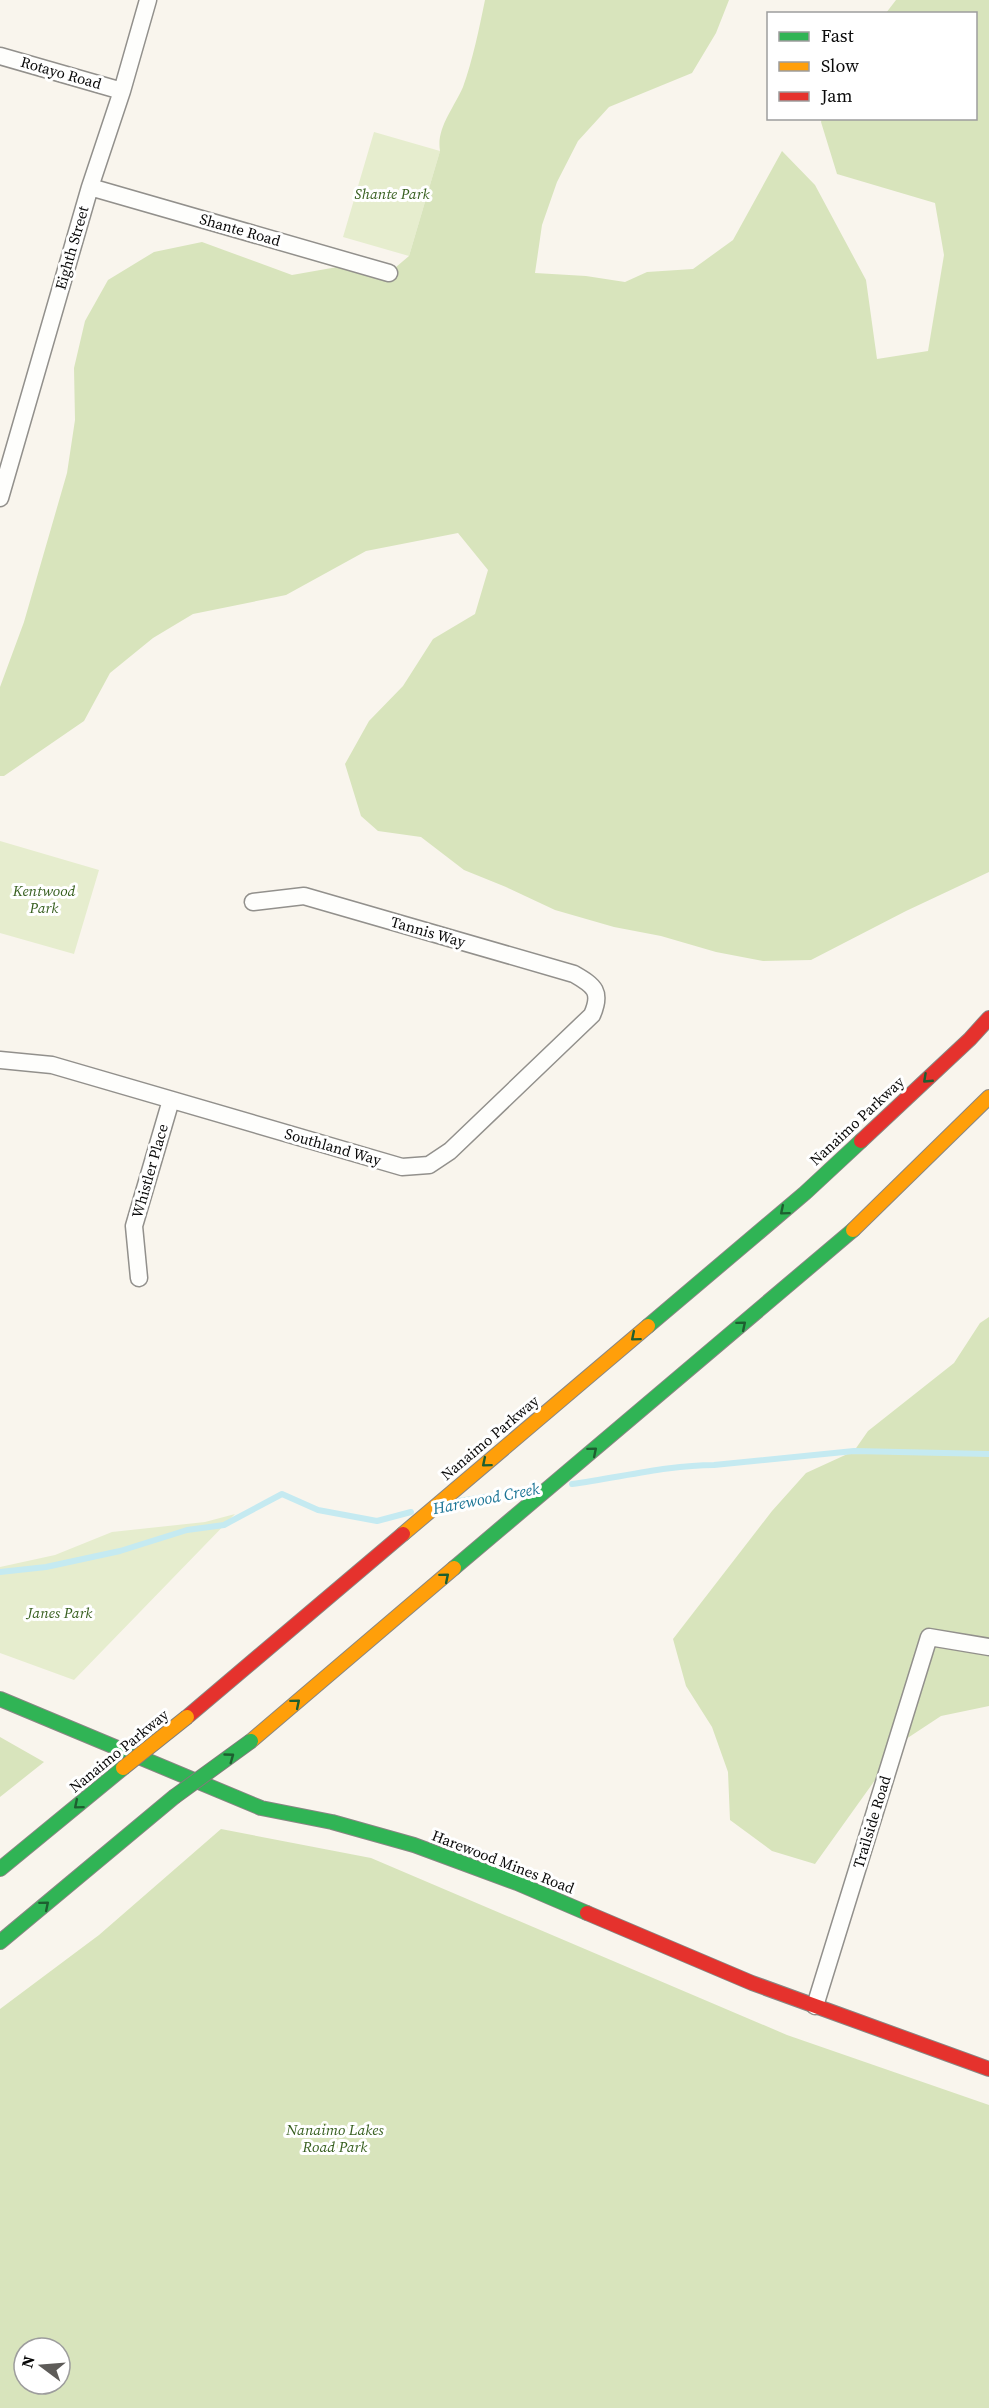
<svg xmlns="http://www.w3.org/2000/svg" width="989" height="2408" font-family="'Source Serif 4',serif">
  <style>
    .green { fill: #e6edce }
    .forest { fill: #d8e4bc; fill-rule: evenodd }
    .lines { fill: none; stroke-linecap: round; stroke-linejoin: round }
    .stream { stroke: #c5eaf1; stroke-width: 6 }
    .street-casing { stroke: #92908c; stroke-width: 19 }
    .fast-casing { stroke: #888683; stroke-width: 16 }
    .slow-casing { stroke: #888683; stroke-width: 16 }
    .jam-casing { stroke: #888683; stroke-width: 16 }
    .street { stroke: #fefefc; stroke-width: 16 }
    .fast { stroke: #30b455; stroke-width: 14 }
    .slow { stroke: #ff9f0a; stroke-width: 14 }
    .jam { stroke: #e5322d; stroke-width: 14 }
    .fast-bridge-casing { stroke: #7f7d7a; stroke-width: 16; stroke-linecap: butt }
    .slow-bridge-casing { stroke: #7f7d7a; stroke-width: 16; stroke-linecap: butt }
    .fast-bridge { stroke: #30b455; stroke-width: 14 }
    .slow-bridge { stroke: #ff9f0a; stroke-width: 14 }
    .oneway { stroke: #1d5f30 }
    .labels { text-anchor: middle; stroke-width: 6; stroke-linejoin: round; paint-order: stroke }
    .street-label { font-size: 15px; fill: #0a0a0a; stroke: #fff }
    .park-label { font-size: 15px; font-style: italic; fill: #365e1e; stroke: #fff }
    .water-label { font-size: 16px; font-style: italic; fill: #1a7495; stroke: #fff }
  </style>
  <rect width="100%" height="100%" fill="#f9f5ed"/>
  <path class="green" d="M374 132 440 151 409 256 343 237Z
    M0 841 99 870 74 954 0 933Z
    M235 1514 74 1680 0 1653V1567L55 1555 112 1532 205 1522Z"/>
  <path class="forest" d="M485 0H729L716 33 692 73 609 107 578 141 557 182 542 225 535 273 586 276 625 282 647 272 693 269 733 240 782 151 815 185 866 280 877 359 928 351 944 255 935 203 837 174 821 122 822 118H976V14L886 13 896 0H989V872L906 911 811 960 763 961 716 952 661 936 614 927 555 910 506 887 464 870 421 837 378 831 361 816 345 764 369 721 403 686 433 639 475 614 488 570 458 533 366 551 286 595 193 614 153 638 110 673 84 721 4 776H0V687L24 622 67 473 75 420 74 368 85 321 108 280 154 252 202 242 292 275 343 266 389 273 409 256 440 151C436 128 454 108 463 87 473 59 479 29 485 0Z
    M989 1317V1706L941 1716 903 1741 815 1864 772 1851 730 1820 728 1772 712 1727 686 1686 673 1639 772 1511 806 1473 854 1451 868 1431 954 1363 980 1323Z
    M0 1737 44 1762 0 1797Z
    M221 1829 371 1858 787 2035 989 2105V2408H0V2009L99 1935ZM24 2348H60V2384H24Z"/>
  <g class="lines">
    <path class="stream" d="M572 1484C618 1478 668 1465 714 1465L854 1451 989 1454
      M459 1501 529 1490
      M0 1572 46 1567 120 1551 187 1530 224 1525 282 1494 318 1510 377 1521 411 1512"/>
    <g class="street-casing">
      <path id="street" d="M0 56 122 91
        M90 187 389 273
        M0 498 90 187 122 91 148 0
        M0 1060 52 1065 402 1167 429 1165 450 1151 592 1015C602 992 595 986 574 974L304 896 253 902
        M139 1278 134 1226 171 1100
        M815 2006 929 1637 989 1647"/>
    </g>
    <g class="fast-casing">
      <path id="fast" d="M648 1326 805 1193 861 1141
        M454 1568 853 1230
        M0 1699 261 1808 332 1822 414 1845 517 1883 587 1913
        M0 1869 123 1768
        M0 1942 174 1797"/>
    </g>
    <g class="slow-casing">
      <path id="slow" d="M853 1230 989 1097
        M403 1534 648 1326
        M251 1741 454 1568"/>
    </g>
    <g class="jam-casing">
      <path id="jam" d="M861 1141 970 1039 989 1018
        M187 1717 403 1534
        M587 1913 752 1983 989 2069"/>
    </g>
    <use href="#street" class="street"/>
    <use href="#fast" class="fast"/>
    <use href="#slow" class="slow"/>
    <use href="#jam" class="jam"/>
    <g class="fast-bridge-casing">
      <path id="fast-bridge" d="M174 1797 251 1741"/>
    </g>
    <g class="slow-bridge-casing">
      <path id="slow-bridge" d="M123 1768 187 1717"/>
    </g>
    <use href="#fast-bridge" class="fast-bridge"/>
    <use href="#slow-bridge" class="slow-bridge"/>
  </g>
  <defs><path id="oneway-chevron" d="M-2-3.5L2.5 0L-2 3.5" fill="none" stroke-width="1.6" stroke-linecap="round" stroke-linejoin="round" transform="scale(1.5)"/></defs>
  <g class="oneway">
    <use href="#oneway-chevron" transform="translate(927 1079) rotate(137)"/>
    <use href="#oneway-chevron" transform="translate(784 1211) rotate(140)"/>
    <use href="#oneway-chevron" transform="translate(742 1325) rotate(-40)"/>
    <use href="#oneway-chevron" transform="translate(635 1337) rotate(140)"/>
    <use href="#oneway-chevron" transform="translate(593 1451) rotate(-40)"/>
    <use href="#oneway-chevron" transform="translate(486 1463) rotate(140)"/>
    <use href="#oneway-chevron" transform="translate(445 1577) rotate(-40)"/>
    <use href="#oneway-chevron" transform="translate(296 1703) rotate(-40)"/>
    <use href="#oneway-chevron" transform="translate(230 1757) rotate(-36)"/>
    <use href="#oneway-chevron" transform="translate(78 1805) rotate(140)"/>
    <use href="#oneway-chevron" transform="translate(45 1905) rotate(-40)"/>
  </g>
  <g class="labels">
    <g class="street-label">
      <text transform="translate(61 73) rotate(16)" y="5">Rotayo Road</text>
      <text transform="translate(240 230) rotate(16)" y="5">Shante Road</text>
      <text transform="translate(72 248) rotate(-74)" y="5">Eighth Street</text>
      <text transform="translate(428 932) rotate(16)" y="5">Tannis Way</text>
      <text transform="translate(857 1121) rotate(-43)" y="5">Nanaimo Parkway</text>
      <text transform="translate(333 1147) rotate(16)" y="5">Southland Way</text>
      <text transform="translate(150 1171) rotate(-74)" y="5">Whistler Place</text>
      <text transform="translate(490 1438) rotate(-40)" y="5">Nanaimo Parkway</text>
      <text transform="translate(119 1751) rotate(-39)" y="5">Nanaimo Parkway</text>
      <text transform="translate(872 1822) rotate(-73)" y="5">Trailside Road</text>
      <text transform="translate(503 1862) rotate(21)" y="5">Harewood Mines Road</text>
    </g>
    <g class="park-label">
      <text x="392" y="199">Shante Park</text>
      <text x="44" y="896">Kentwood<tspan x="44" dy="17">Park</tspan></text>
      <text x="60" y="1618">Janes Park</text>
      <text x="335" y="2135">Nanaimo Lakes<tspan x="335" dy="17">Road Park</tspan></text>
    </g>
    <g class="water-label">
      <text transform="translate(486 1498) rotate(-11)" y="6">Harewood Creek</text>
    </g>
  </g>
  <rect x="767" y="12" width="210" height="108" fill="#ffffff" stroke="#9d9d9d" stroke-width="1.5"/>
  <rect x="779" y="32" width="30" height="9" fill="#30b455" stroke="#9d9d9d" stroke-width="1.5"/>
  <text x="821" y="42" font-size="18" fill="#0a0a0a">Fast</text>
  <rect x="779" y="62" width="30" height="9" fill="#ff9f0a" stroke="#9d9d9d" stroke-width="1.5"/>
  <text x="821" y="72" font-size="18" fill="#0a0a0a">Slow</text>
  <rect x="779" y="92" width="30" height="9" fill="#e5322d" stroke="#9d9d9d" stroke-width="1.5"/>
  <text x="821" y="102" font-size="18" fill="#0a0a0a">Jam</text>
  <g transform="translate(42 2366) rotate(286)"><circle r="28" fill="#ffffff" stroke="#9d9d9d" stroke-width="1.5"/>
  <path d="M0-4.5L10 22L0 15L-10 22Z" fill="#5e5c59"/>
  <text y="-9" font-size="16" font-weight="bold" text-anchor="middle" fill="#0a0a0a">N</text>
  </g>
</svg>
